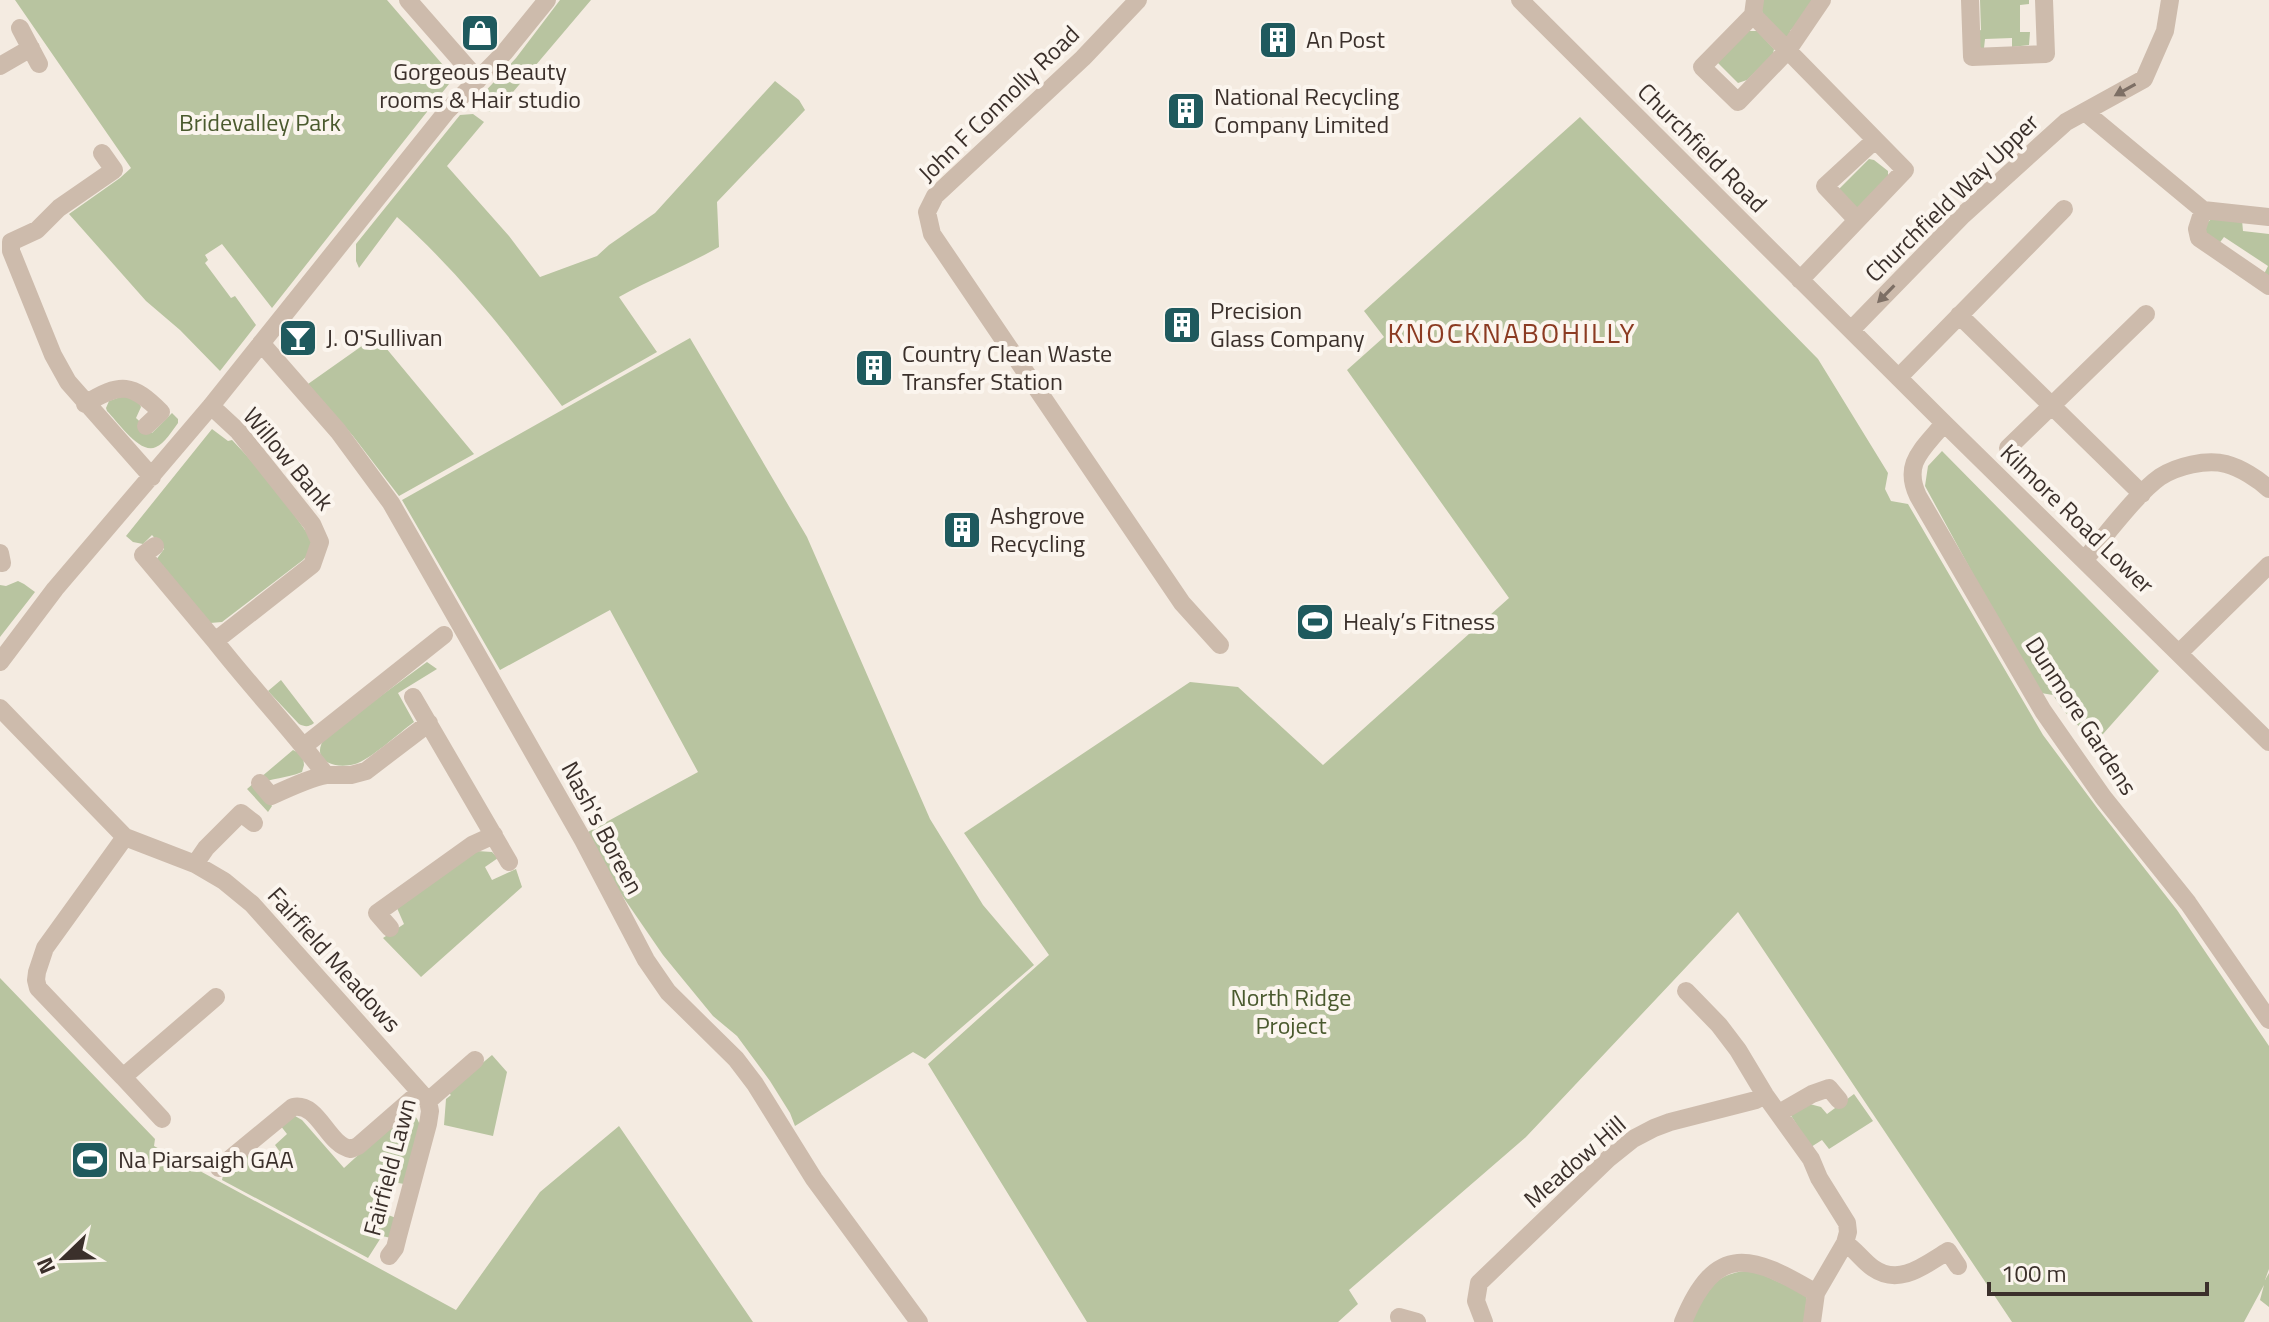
<svg xmlns="http://www.w3.org/2000/svg" width="2269" height="1322" font-family="'Titillium Web',sans-serif">
  <style>
    .green { fill: #b8c4a0 }
    .lines { fill: none; stroke-linecap: round; stroke-linejoin: round }
    .minor { stroke: #cdbbac; stroke-width: 18 }
    .oneway { fill: #7d6f65 }
    .labels { text-anchor: middle; stroke-width: 8; stroke-linejoin: round; paint-order: stroke }
    .poi-label { font-size: 24px; fill: #3b302b; stroke: #fbf5ee; text-anchor: start }
    .street-label { font-size: 24px; fill: #3b302b; stroke: #fbf5ee }
    .park-label { font-size: 24px; fill: #4a5a2e; stroke: #fbf5ee }
    .quarter-label { font-size: 28px; letter-spacing: 2px; fill: #8c3b22; stroke: #fbf5ee }
  </style>
  <rect width="100%" height="100%" fill="#f4ebe1"/>
  <path class="green" d="M15 0H387L443 65 448 74 449 84 272 308 222 244 205 255 208 260 205 263 231 298 235 296 256 325 220 371 180 330 146 301 69 214 120 178 131 168Z
    M560 0H591L513 92 491 112H489L481 96 516 58Z
    M1761 0H1819L1790 31 1791 36 1785 37C1773 26 1759 18 1761 0Z
    M1980 0H2029V4L2020 5V32H2030L2029 45 2012 47V38L1985 39 1984 48H1977L1974 32 1981 30Z
    M1749 31H1757L1774 49 1773 54 1747 80 1738 83 1717 62Z
    M775 81 799 100 805 110 717 202 719 247C686 266 651 279 619 297L657 352 562 406C513 341 458 271 397 217L359 268 356 261V244L460 115 473 114 484 122 447 166 509 236 540 277 597 256 609 245 655 213Z
    M1580 117 1818 359 1888 473 1885 489 1891 501 1908 504 2043 735 2098 809 2177 910 2269 1046V1269L2265 1280 2269 1273V1307L2260 1300 2264 1285 2244 1322H2012L1738 912 1526 1137 1349 1290 1358 1304 1338 1322H1087L928 1064 1049 955 964 833 1190 682 1238 687 1323 765 1509 598 1347 370 1384 337 1364 311Z
    M1869 159 1874 160 1888 171V177L1858 209 1838 190Z
    M2211 219 2242 220 2243 231 2269 234V280L2263 276 2268 266 2224 237 2218 245 2206 237 2205 225Z
    M376 336 474 454 399 496 353 436 308 384Z
    M690 338 807 537 930 819 983 905 1034 965 925 1059 913 1052 795 1126 790 1113 770 1081 737 1036 713 1016 663 955 619 891 588 832 698 772 610 610 500 670 402 500Z
    M126 395 139 402 141 407 136 418 152 433 172 413 178 419V423C172 431 165 443 156 447 140 455 118 422 107 411L106 408 109 401Z
    M212 429 228 441 232 440C262 471 287 504 312 540L311 551 303 560 222 622 210 623 156 560 164 549 152 535 143 544 133 542 126 536Z
    M1942 451 2159 671 2095 743 2063 710 2053 695 2041 693 1998 620 1925 486 1928 466Z
    M18 581 24 584 35 592 0 637V585L6 586Z
    M427 662 437 669 398 693 414 722C399 733 370 760 355 764 334 770 308 760 326 736Z
    M281 680 314 723C309 727 305 727 299 724L268 691Z
    M293 750 303 755 304 765 302 772C286 779 272 777 258 785L272 806 268 812 247 789Z
    M477 851 492 852 498 858 485 867 492 880 516 869 522 887 421 977 383 938 404 924 397 908Z
    M0 978 155 1139 154 1146 456 1310 540 1192 619 1126 753 1322H0Z
    M492 1055 507 1072 493 1136 444 1125 446 1099 451 1095 448 1092Z
    M1854 1094 1873 1121 1829 1149 1822 1140 1811 1147 1790 1114 1806 1103 1821 1107 1827 1114Z
    M408 1113C415 1115 418 1118 420 1126L404 1184 393 1182 383 1213 396 1218 391 1238 382 1236 368 1258 222 1180 223 1175 250 1150 267 1166 280 1152 275 1145 287 1134 280 1125 295 1116 302 1120 344 1168 400 1117Z
    M1746 1271 1759 1273 1807 1295 1804 1322H1691C1701 1295 1715 1273 1746 1271Z"/>
  <g class="lines">
    <path class="minor" d="M408 0 478 80
      M1138 0 1083 58 935 196 927 212 932 234 1182 603 1220 645
      M1520 0 1944 423 2269 742
      M1755 0 1753 15 1905 170 1800 280
      M1970 0 1972 57 2046 54 2044 0
      M1753 15 1702 67 1738 102 1788 50 1822 0
      M20 28 39 64
      M0 66 31 48
      M2085 112 2203 210 2269 217
      M102 153 114 170 59 208 37 230 11 242V251L53 355 68 382 152 477
      M2203 210 2197 229 2199 238 2269 286
      M1857 220 1825 186 1875 140
      M1959 315 2142 494
      M1851 330 1963 215 2066 122 2144 79 2165 31 2170 0
      M261 343 338 431 391 503 583 840 646 960 668 992 736 1059 755 1084 814 1179 919 1322
      M1899 377 2064 209
      M85 404C121 382 132 383 161 412L146 426
      M1944 423C1924 449 1902 462 1918 496L2043 711 2103 797 2188 903 2269 1020
      M2008 448 2146 314
      M155 546 143 555 215 641 312 565 320 542 312 524 238 431 211 406
      M0 553 2 563
      M2084 560C2105 537 2136 494 2160 477 2177 466 2206 459 2226 464 2241 468 2258 479 2269 489
      M215 641C251 687 291 729 326 775H351L366 771 429 723
      M2179 653 2269 565
      M0 662 55 589 211 406 447 111 504 53 547 0
      M413 697 509 862
      M0 708 125 837 195 864 224 881 252 904 428 1101
      M304 746 444 635
      M260 783 271 796C284 790 313 777 326 775
      M125 837 45 948 37 972 36 980 38 988 123 1077 216 997
      M195 864 206 848 241 813 254 823
      M390 928 377 913 472 845 494 835
      M1686 991 1719 1025 1738 1050 1765 1095 1811 1159 1819 1178 1847 1223 1848 1232 1845 1243 1816 1293 1812 1322
      M123 1077 162 1119
      M1779 1113 1812 1094 1829 1088 1839 1100
      M219 1168 293 1107C319 1102 327 1145 351 1149L358 1146 420 1092
      M1845 1243C1856 1250 1863 1261 1873 1268 1900 1287 1926 1264 1948 1251L1958 1266
      M389 1256 395 1248 398 1236 428 1124 430 1111 428 1101 475 1060
      M1399 1317 1417 1322
      M1484 1322 1476 1301 1479 1283 1608 1159 1633 1139 1654 1128 1670 1122 1756 1100 1765 1095
      M1683 1322C1716 1241 1752 1255 1816 1293"/>
  </g>
  <defs><path id="oneway-solid" d="M-6-.8H1V-3.2L6.5 0L1 3.2V.8H-6Z" transform="scale(2)"/></defs>
  <g class="oneway">
    <use href="#oneway-solid" transform="translate(2125 90) rotate(151)"/>
    <use href="#oneway-solid" transform="translate(1886 294) rotate(134)"/>
  </g>
  <defs>
    <g id="shop-square" transform="scale(2)"><rect x="-9" y="-9" width="18" height="18" rx="4" fill="#1f5a5e" stroke="#fbf5ee"/><path d="M-5-2.5h2.3a2.7 3.5 0 0 1 5.4 0H5L5.5 6h-11ZM-1.5-2.5h3a1.5 2.3 0 0 0-3 0Z" fill="#fff"/></g>
    <g id="building-square" transform="scale(2)"><rect x="-9" y="-9" width="18" height="18" rx="4" fill="#1f5a5e" stroke="#fbf5ee"/><path d="M-4-6H4V6H1V3H-1V6H-4ZM-2.5-4.3h1.7v1.8h-1.7ZM.8-4.3h1.7v1.8H.8ZM-2.5-1h1.7V.8h-1.7ZM.8-1h1.7V.8H.8Z" fill="#fff"/></g>
    <g id="bar-square" transform="scale(2)"><rect x="-9" y="-9" width="18" height="18" rx="4" fill="#1f5a5e" stroke="#fbf5ee"/><path d="M-6-5H6L.8 .8V4.5H3.5V6h-7V4.5H-.8V.8Z" fill="#fff"/></g>
    <g id="stadium-square" transform="scale(2)"><rect x="-9" y="-9" width="18" height="18" rx="4" fill="#1f5a5e" stroke="#fbf5ee"/><path d="M0-5a6.5 5 0 1 0 0 10a6.5 5 0 1 0 0-10ZM-3.5-1.8h7v3.6h-7Z" fill="#fff"/></g>
  </defs>
  <g fill-rule="evenodd">
    <use href="#shop-square" x="480" y="33"/>
    <use href="#building-square" x="1278" y="40"/>
    <use href="#building-square" x="1186" y="111"/>
    <use href="#building-square" x="1182" y="325"/>
    <use href="#bar-square" x="298" y="338"/>
    <use href="#building-square" x="874" y="368"/>
    <use href="#building-square" x="962" y="530"/>
    <use href="#stadium-square" x="1315" y="622"/>
    <use href="#stadium-square" x="90" y="1160"/>
  </g>
  <g class="labels">
    <g class="poi-label">
      <text x="1306" y="48">An Post</text>
      <text x="480" y="80" text-anchor="middle">Gorgeous Beauty<tspan x="480" dy="28">rooms &amp; Hair studio</tspan></text>
      <text x="1214" y="105">National Recycling<tspan x="1214" dy="28">Company Limited</tspan></text>
      <text x="1210" y="319">Precision<tspan x="1210" dy="28">Glass Company</tspan></text>
      <text x="326" y="346">J. O'Sullivan</text>
      <text x="902" y="362">Country Clean Waste<tspan x="902" dy="28">Transfer Station</tspan></text>
      <text x="990" y="524">Ashgrove<tspan x="990" dy="28">Recycling</tspan></text>
      <text x="1343" y="630">Healy’s Fitness</text>
      <text x="118" y="1168">Na Piarsaigh GAA</text>
    </g>
    <g class="street-label">
      <text transform="translate(999 104) rotate(-44)" y="8">John F Connolly Road</text>
      <text transform="translate(1702 148) rotate(45)" y="8">Churchfield Road</text>
      <text transform="translate(1952 198) rotate(-44)" y="8">Churchfield Way Upper</text>
      <text transform="translate(288 459) rotate(50)" y="8">Willow Bank</text>
      <text transform="translate(2077 519) rotate(44)" y="8">Kilmore Road Lower</text>
      <text transform="translate(2081 716) rotate(57)" y="8">Dunmore Gardens</text>
      <text transform="translate(602 828) rotate(62)" y="8">Nash's Boreen</text>
      <text transform="translate(334 960) rotate(48)" y="8">Fairfield Meadows</text>
      <text transform="translate(1575 1162) rotate(-41)" y="8">Meadow Hill</text>
      <text transform="translate(390 1167) rotate(-75)" y="8">Fairfield Lawn</text>
    </g>
    <g class="park-label">
      <text x="260" y="131">Bridevalley Park</text>
      <text x="1291" y="1006">North Ridge<tspan x="1291" dy="28">Project</tspan></text>
    </g>
    <g class="quarter-label">
      <text x="1512" y="343">KNOCKNABOHILLY</text>
    </g>
  </g>
  <g transform="translate(64 1258) rotate(247)" stroke="#fbf5ee" stroke-width="6" paint-order="stroke">
  <path d="M0-6L14 30L0 20L-14 30Z" fill="#3b302b"/>
  <text y="-12" font-size="22" font-weight="bold" text-anchor="middle" fill="#3b302b">N</text>
  </g>
  <path d="M1989 1282v12h218v-12" fill="none" stroke="#3b302b" stroke-width="4"/>
  <text x="2001" y="1282" font-size="24" fill="#3b302b" stroke="#fbf5ee" stroke-width="6" paint-order="stroke">100 m</text>
</svg>
